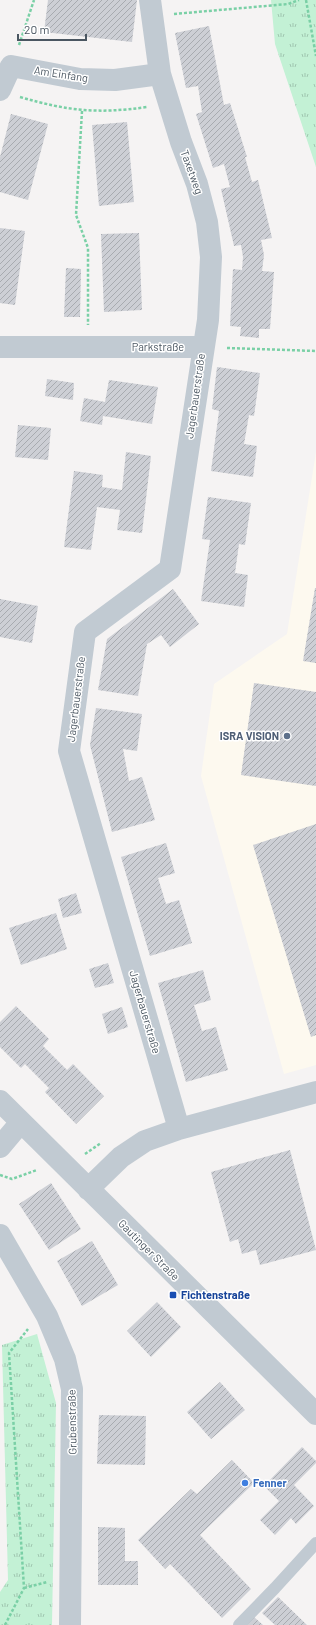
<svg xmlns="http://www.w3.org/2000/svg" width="316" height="1625" font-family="Barlow,sans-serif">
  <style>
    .commercial { fill: #fdf9ef }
    .grass { fill: url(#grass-tufts) }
    .building { fill: url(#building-hatch) }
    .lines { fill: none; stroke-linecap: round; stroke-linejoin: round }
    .path { stroke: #7ad0a6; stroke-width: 2.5; stroke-dasharray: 3 2; stroke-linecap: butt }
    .lane { stroke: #c1cad2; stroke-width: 12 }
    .street { stroke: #c1cad2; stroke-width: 22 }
    .service-dot { fill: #5c6f8a; stroke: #fff; stroke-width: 1.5 }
    .transit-dot { fill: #1a4fb4; stroke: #fff; stroke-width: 1.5 }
    .shop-dot { fill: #3f7fe0; stroke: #fff; stroke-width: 1.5 }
    .labels { text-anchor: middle; stroke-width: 3; stroke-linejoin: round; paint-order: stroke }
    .street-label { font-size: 11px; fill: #4a5661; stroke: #fff }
    .service-label { font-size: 11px; font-weight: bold; fill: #4e5e75; stroke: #fff; text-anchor: end }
    .transit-label { font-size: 11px; font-weight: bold; fill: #164399; stroke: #fff; text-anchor: start }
    .shop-label { font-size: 11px; font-weight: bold; fill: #366cbe; stroke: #fff; text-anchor: start }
  </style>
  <defs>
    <pattern id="grass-tufts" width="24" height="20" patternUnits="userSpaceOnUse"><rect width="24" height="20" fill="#c3f1d5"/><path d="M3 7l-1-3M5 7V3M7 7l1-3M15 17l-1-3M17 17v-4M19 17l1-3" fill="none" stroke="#a0c6b0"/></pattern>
    <pattern id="building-hatch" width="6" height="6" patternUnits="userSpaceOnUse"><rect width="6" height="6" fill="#cdcfd5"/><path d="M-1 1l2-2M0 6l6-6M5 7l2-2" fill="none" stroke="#a8abb0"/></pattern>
  </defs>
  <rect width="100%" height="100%" fill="#f5f3f3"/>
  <path class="commercial" d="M316 452V1065L284 1074 201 776 214 684 287 634Z"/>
  <path class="grass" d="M271 0H316V167L275 44Z
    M37 1334 56 1403 52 1625H0V1592L8 1580 2 1345Z"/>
  <path class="building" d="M48 0H137L132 42 44 32Z
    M209 26 224 105 230 103 247 157H245L252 182 258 180 272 238 261 240 264 255 262 271 274 272 270 329H259V338L240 336 241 327 230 326 233 269 242 270 243 257 241 245 234 246 221 189 230 187 224 164 213 168 196 114 202 112 198 86 186 88 175 33Z
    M11 114 48 124 28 200 0 192V157Z
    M127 122 134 202 99 206 92 125Z
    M0 228 25 231 15 305 0 303Z
    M139 233 142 310 104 312 101 234Z
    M66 268 81 269 80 317H64Z
    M217 367 260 373 254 416 249 415 244 444 257 446 253 477 211 471 219 411 212 409Z
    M47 379 74 383 73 400 45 396Z
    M109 380 158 387 152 424 103 416 102 425 80 421 84 398 105 402Z
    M18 425 51 428 48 460 15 457Z
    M126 452 151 456 142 533 117 530 120 510 97 507 91 550 64 547 74 471 103 475 102 487 122 490Z
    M208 497 251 503 245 545 239 544 235 573 248 575 244 607 201 601 210 540 202 539Z
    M315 588H316V663L303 661Z
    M173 589 199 624 170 647 161 635 147 644 138 696 98 690 107 639Z
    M0 599 38 606 32 643 0 637Z
    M254 683 316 692V786L241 775Z
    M96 708 142 714 137 751 123 749 129 781 142 777 155 820 112 832 90 745Z
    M316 824V1035L311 1037 253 845Z
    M166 843 175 873 158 878 166 904 179 900 192 943 150 956 121 857Z
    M76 893 82 913 63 918 58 899Z
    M56 913 67 949 21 965 9 928Z
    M108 963 114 983 95 988 89 969Z
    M203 970 211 1000 194 1005 202 1031 216 1027 228 1070 186 1082 158 983Z
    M16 1006 49 1039 43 1046 67 1070 73 1064 104 1096 76 1124 45 1092 49 1088 25 1064 21 1068 0 1047V1022Z
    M122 1007 128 1027 108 1034 102 1014Z
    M290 1150 316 1250 260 1265 256 1250 242 1254 238 1239 230 1242 211 1172Z
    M51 1183 81 1229 49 1250 19 1204Z
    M92 1241 118 1285 82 1306 57 1261Z
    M157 1302 181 1327 151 1357 127 1331Z
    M220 1382 245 1410 211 1439 187 1412Z
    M99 1415 146 1416 145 1465 97 1464Z
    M302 1447 316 1461V1463L294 1485 314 1506 296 1524 291 1518 275 1535 260 1520 279 1501 264 1486Z
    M232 1460 254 1483 200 1535 251 1589 222 1618 170 1564 165 1569 138 1540 191 1489 197 1494Z
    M98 1527 125 1528V1561H138V1585H98Z
    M278 1597 307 1625H275L262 1613Z
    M254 1617 263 1625H247Z"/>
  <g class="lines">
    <path class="path" d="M306 0 316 56
      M174 14 288 4 299 0
      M19 45 34 0
      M20 97C68 111 98 114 147 107
      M82 111 76 215 88 248V325
      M227 348 316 351
      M85 1154 101 1143
      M0 1175 12 1179 37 1170
      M24 1588 47 1582
      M5 1625 24 1588 9 1353 28 1329"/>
    <path class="lane" d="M239 1625 275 1588 316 1543"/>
    <path class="street" d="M150 0 160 74 181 142 197 184 207 222 211 257 208 320 170 569 85 632 69 751 179 1129
      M0 90 11 66 80 79 115 80 160 74
      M0 347H203
      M0 1101 316 1414
      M0 1147 21 1122
      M88 1189 121 1157 145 1141 179 1129 316 1092
      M0 1235 47 1316 65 1359 72 1389 70 1625"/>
  </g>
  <circle class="service-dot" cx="287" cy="736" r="4"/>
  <rect class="transit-dot" x="169" y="1291" width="8" height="8" rx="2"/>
  <circle class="shop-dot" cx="245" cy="1483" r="4"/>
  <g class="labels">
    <g class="street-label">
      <text transform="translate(61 74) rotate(9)" y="4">Am Einfang</text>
      <text transform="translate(192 172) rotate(70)" y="4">Taxetweg</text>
      <text x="158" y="351">Parkstraße</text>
      <text transform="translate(195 396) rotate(-82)" y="4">Jagerbauerstraße</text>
      <text transform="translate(76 699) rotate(-83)" y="4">Jagerbauerstraße</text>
      <text transform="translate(145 1012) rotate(74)" y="4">Jagerbauerstraße</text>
      <text transform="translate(149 1250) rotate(45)" y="4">Gautinger Straße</text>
      <text transform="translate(72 1422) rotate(-91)" y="4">Grubenstraße</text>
    </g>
    <g class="service-label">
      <text x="279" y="740">ISRA VISION</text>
    </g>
    <g class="transit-label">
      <text x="181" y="1299">Fichtenstraße</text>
    </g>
    <g class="shop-label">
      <text x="253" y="1487">Fenner</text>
    </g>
  </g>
  <path d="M18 34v6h68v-6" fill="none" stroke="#4a5661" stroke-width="2"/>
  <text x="24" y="34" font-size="12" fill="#4a5661" stroke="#ffffff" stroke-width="3" paint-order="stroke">20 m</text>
</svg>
